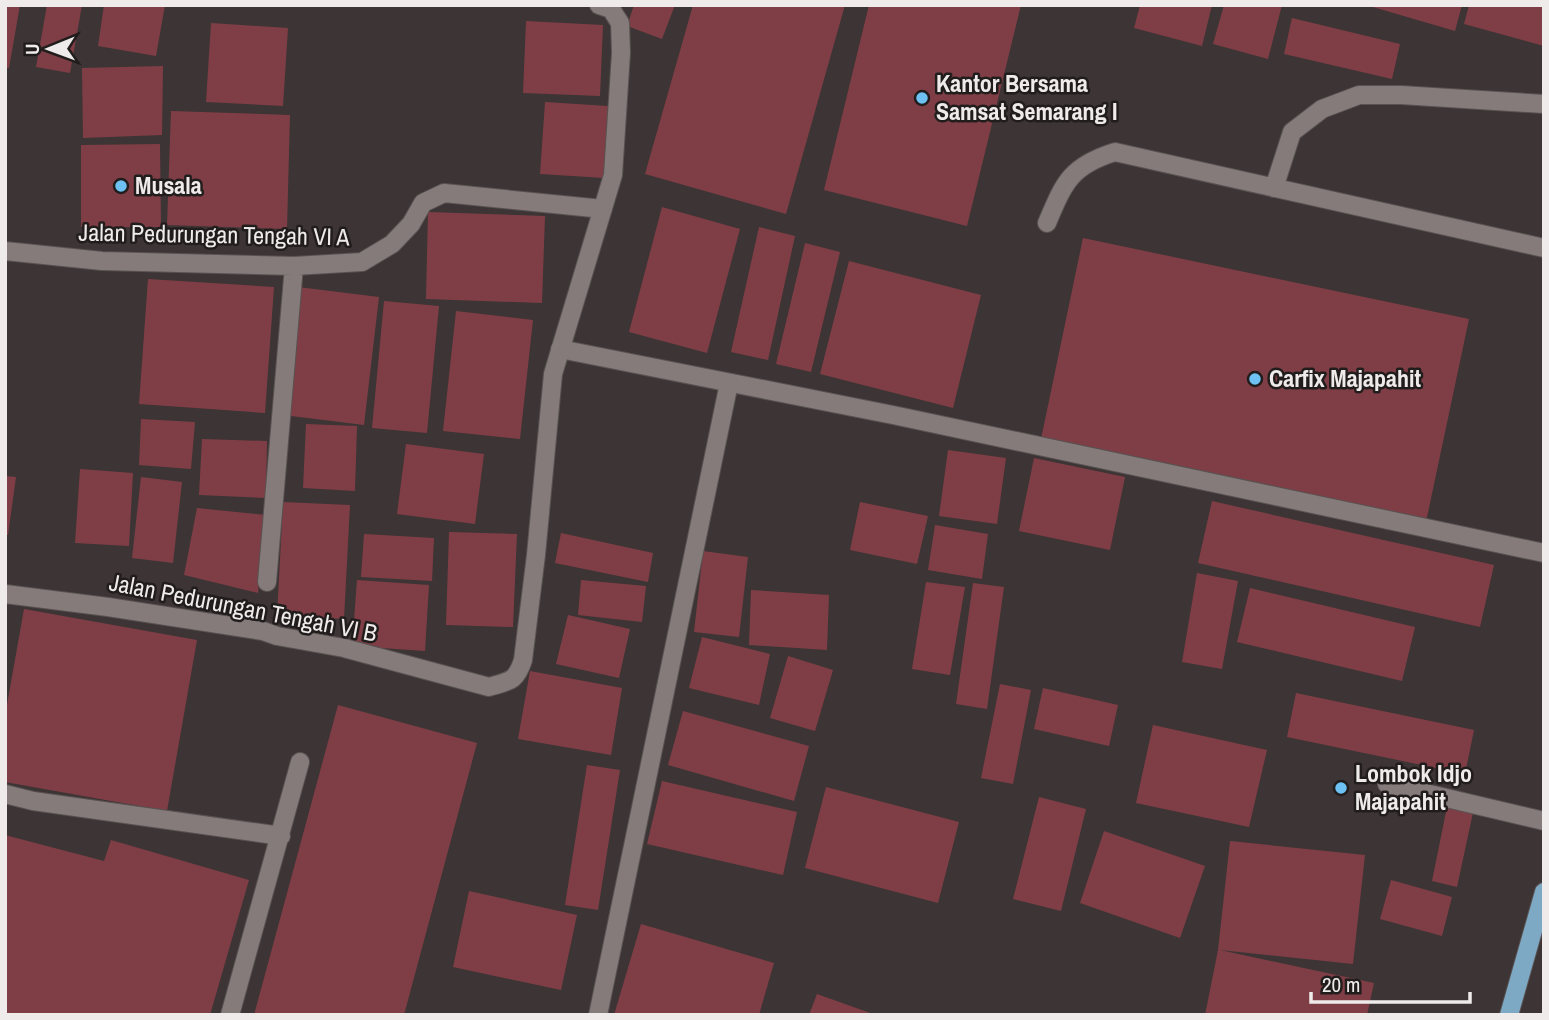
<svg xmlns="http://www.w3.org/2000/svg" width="1549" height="1020" font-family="'Archivo Narrow',sans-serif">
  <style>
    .building { fill: #7f3e45 }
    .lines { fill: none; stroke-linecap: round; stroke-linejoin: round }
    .minor-casing { stroke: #595252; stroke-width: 20 }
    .major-casing { stroke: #595252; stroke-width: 20 }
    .minor { stroke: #857b7b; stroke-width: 18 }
    .major { stroke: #7da9c5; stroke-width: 18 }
    .poi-dot { fill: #6ec2f3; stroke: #211d1d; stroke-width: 2.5 }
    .labels { text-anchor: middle; stroke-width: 5; stroke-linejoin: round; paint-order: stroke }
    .poi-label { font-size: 24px; font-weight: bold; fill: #f0ebeb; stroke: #211d1d; text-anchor: start }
    .street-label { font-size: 24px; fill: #f0ebeb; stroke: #211d1d }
  </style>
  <rect width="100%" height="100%" fill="#3d3435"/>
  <path class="building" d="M5 5H20L9 68H5Z
    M47 5H82L70 73 36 67Z
    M104 5H165L156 56 98 46Z
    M634 5H675L662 39 627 26Z
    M693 5H845L786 214 645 174Z
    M869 5H1021L967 226 824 190Z
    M1140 5H1212L1202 46 1134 28Z
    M1224 5H1282L1268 59 1213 44Z
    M1366 5H1462L1455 31Z
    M1469 5H1544V46L1464 24Z
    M1292 18 1400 44 1392 79 1284 54Z
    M526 21 603 25 600 96 523 93Z
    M211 23 288 28 283 106 206 102Z
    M163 66 162 135 83 138 82 68Z
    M545 102 608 106 604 178 540 174Z
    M171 111 290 115 287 229 167 225Z
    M160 144 161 227H81V145Z
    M662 207 740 229 707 353 629 332Z
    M428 212 545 216 542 303 426 299Z
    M759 227 795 236 768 360 731 352Z
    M1083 238 1469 319 1426 522 1041 439Z
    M805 243 840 252 811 372 776 364Z
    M849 261 981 295 953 408 820 374Z
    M148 279 274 287 265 413 139 404Z
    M298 287 379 297 364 425 283 415Z
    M384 301 439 306 427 433 372 428Z
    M456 311 533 320 520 439 443 431Z
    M141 419 195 422 191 469 139 465Z
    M306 424 357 426 355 491 303 488Z
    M202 439 267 441 266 498 199 495Z
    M406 444 484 454 475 524 397 514Z
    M948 450 1006 458 997 524 939 516Z
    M1034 458 1125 477 1110 550 1019 531Z
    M80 469 133 473 129 546 75 543Z
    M5 476 16 477 8 535H5Z
    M141 477 182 482 173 563 132 558Z
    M1212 501 1494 565 1480 627 1198 563Z
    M283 502 350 505 344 619 277 616Z
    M860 502 928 516 917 564 850 550Z
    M197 508 265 515 258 593 184 575Z
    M935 525 988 534 982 579 928 570Z
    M449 532 517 534 513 627 446 625Z
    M561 533 653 553 648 582 555 563Z
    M364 534 434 538 432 581 361 577Z
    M703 551 748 557 739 637 694 632Z
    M1197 573 1238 581 1222 669 1182 662Z
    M357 580 429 585 425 651 352 646Z
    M581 580 646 586 642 622 578 615Z
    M926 582 965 587 950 675 912 669Z
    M973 583 1004 587 987 709 956 704Z
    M1250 588 1415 627 1402 681 1237 642Z
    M751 590 829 595 827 650 749 645Z
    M24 609 197 640 167 811 5 782V716Z
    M568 615 630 629 619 678 556 664Z
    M702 637 770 654 759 705 689 688Z
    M788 656 833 670 815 731 770 718Z
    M530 671 622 688 611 755 518 739Z
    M1000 684 1031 690 1013 784 981 778Z
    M1043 688 1118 705 1109 746 1034 729Z
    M1296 693 1474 730 1465 774 1287 737Z
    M338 705 477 743 404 1015H254Z
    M683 711 809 746 794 801 668 765Z
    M1153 725 1267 750 1249 827 1136 803Z
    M587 765 620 770 598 910 565 905Z
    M662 781 797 812 783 875 647 844Z
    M826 787 959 822 938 903 805 868Z
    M1039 797 1086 809 1061 911 1013 899Z
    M1448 802 1474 808 1457 887 1432 881Z
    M1104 831 1205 866 1180 938 1080 903Z
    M5 835 104 861 111 840 249 880 210 1015H5Z
    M1230 841 1365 855 1353 964 1220 950 1374 983 1367 1015H1205L1218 950Z
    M1391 880 1452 897 1442 936 1380 919Z
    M469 891 577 915 561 990 453 967Z
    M641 924 774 963 759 1015H614Z
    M817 994 873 1014V1015H809Z"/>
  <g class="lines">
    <g class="minor-casing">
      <path id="minor" d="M1274 188 1292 132 1322 109 1359 95H1401L1544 104
        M1047 223C1064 183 1070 166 1115 152L1544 248
        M5 251 102 261 294 266 362 262 392 244 411 224 423 203 444 193 603 209
        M560 349 893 415 1544 553
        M267 582 294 266
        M5 594 108 607 263 631 277 636 344 648 489 687C509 681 516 682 523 660L536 555 553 374 613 175 621 53 620 23 611 9 599 5
        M1387 784 1544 821
        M5 794 33 801 281 836
        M230 1015 300 762
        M598 1015 729 383"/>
    </g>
    <g class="major-casing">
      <path id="major" d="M1509 1015 1544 892"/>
    </g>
    <use href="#minor" class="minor"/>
    <use href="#major" class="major"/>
  </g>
  <g class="poi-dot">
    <circle cx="922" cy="98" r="7"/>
    <circle cx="121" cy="186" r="7"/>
    <circle cx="1255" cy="379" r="7"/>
    <circle cx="1341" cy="788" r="7"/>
  </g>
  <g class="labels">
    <g class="poi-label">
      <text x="936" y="92">Kantor Bersama<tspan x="936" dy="28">Samsat Semarang I</tspan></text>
      <text x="135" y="194">Musala</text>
      <text x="1269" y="387">Carfix Majapahit</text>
      <text x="1355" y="782">Lombok Idjo<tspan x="1355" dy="28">Majapahit</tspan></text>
    </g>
    <g class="street-label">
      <text transform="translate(214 235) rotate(1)" y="8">Jalan Pedurungan Tengah VI A</text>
      <text transform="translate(243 608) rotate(11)" y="8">Jalan Pedurungan Tengah VI B</text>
    </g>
  </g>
  <rect width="1549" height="1020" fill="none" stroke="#f0ebeb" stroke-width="14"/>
  <g transform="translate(49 49) rotate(269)" stroke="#211d1d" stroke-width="5" paint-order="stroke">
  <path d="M0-5L12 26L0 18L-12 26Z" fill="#f0ebeb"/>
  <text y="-10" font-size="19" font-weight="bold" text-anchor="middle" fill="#f0ebeb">U</text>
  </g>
  <path d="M1311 992v10h159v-10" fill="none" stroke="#f0ebeb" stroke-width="3.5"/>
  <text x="1322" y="992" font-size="21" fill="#f0ebeb" stroke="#211d1d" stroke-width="5" paint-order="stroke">20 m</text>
</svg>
